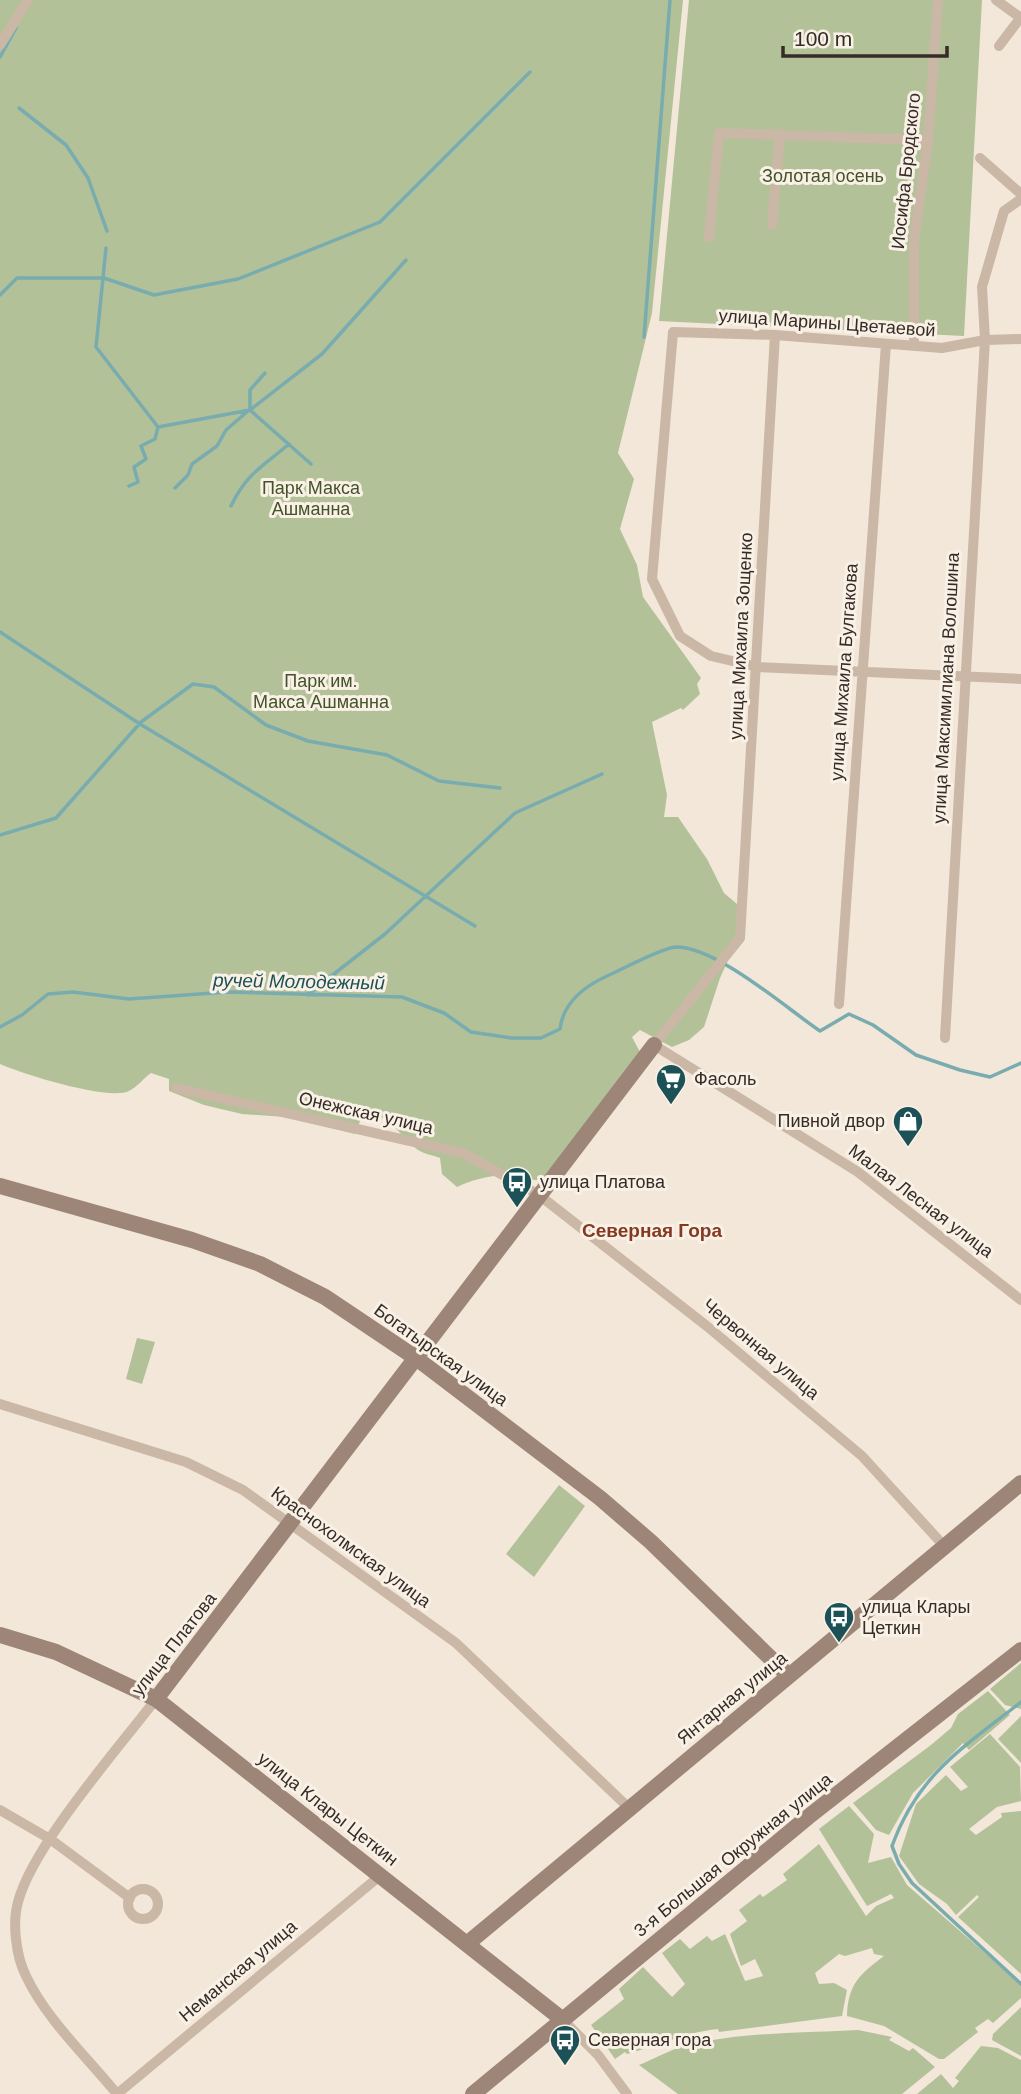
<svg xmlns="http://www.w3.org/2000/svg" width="1021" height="2094" font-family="Arial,sans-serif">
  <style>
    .green { fill: #b3c199 }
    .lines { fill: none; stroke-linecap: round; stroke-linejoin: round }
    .stream { stroke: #78acaf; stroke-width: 3.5 }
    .street { stroke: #cab7a5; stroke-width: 10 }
    .secondary { stroke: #9d8577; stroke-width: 16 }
    .labels { text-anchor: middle; stroke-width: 6; stroke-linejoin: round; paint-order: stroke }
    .street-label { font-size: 18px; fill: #352c27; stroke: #f9f1e6 }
    .park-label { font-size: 18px; fill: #44542a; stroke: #f9f1e6 }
    .poi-label { font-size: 18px; fill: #352c27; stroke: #f9f1e6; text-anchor: start }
    .water-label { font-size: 19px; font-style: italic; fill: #1c5257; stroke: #f9f1e6 }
    .neighbourhood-label { font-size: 19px; font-weight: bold; fill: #85391f; stroke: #f9f1e6 }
  </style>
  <rect width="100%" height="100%" fill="#f2e7d9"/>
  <path class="green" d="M0 0H683L652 313 618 453 634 479 620 529 637 565 643 597 701 678 697 684 700 694 683 710 681 708 652 722 667 795 664 817H678L707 859 724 893 737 904 745 923 720 978 704 1027 689 1040 672 1047 640 1030 632 1037 640 1052 542 1180C531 1181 524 1177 514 1176 494 1174 474 1179 457 1187L442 1174 440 1158C433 1155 424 1154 418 1150 397 1135 390 1110 362 1116L355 1134 286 1117 242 1114 204 1105 169 1091V1079L151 1073C144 1078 137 1087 129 1091 108 1101 23 1074 0 1064Z
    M689 0H982L964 336 659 321Z
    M137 1338 155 1342 142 1384 126 1379Z
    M559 1485 585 1506 534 1577 506 1554Z
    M1021 1663V1709L1005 1705 990 1689Z
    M988 1691 1010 1715 969 1750 963 1743 913 1793 889 1835 876 1830 853 1803 931 1745 951 1728 958 1714Z
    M1021 1716V1763L998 1739Z
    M990 1734 1020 1767 1021 1801 997 1807 969 1829 976 1835 1002 1817 1001 1813 1021 1811V1974L958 1917 979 1897 977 1895 956 1915 947 1904 919 1884 899 1856 916 1804 946 1775 961 1791 968 1787 950 1767Z
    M849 1806 874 1834 868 1863 891 1857 907 1885 1021 1984V1998L993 2023 988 2019 975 2028 978 2032 944 2059H939L884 2026 847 2016C848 1984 860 1974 884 1956L874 1954 872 1948 845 1956 839 1954 815 1973 819 1984 834 1983 847 1990 842 2016 719 2032 718 2029C687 2032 657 2046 627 2054L625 2052 615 2059 591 2025 624 1999 619 1989 643 1967 672 1997 685 1984 662 1953 680 1939 690 1949 707 1936 712 1941 725 1934 745 1981 763 1976 755 1959 741 1966 730 1934 747 1921 739 1910 760 1894 763 1897 787 1880 783 1874 819 1844 866 1916 876 1906 894 1898 891 1894 867 1906 819 1829Z
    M1021 2007V2056L992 2040 993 2034Z
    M858 2030 892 2037 889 2040 909 2051 913 2048 935 2067 902 2094H678L639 2065C654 2059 669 2050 685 2046 736 2032 805 2033 858 2030Z
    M981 2046 998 2048 1021 2060V2094H917L941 2074 953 2088 959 2081 955 2078Z"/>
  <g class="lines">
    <path class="stream" d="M0 57 16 28
      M19 108 66 145 88 178 107 231
      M106 248 96 347 158 427 250 410 322 354 406 260
      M0 295 17 278H104L154 295 238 279 380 222 530 72
      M644 337 670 0
      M265 373 250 390V410L311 464
      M129 486 138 482 134 467 146 459 141 446 155 439 158 427
      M175 488 188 475 192 464 217 446 226 430 248 411
      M231 506C247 473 262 467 289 444
      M0 632 140 724 475 926
      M0 835 56 818 141 722 193 684 214 687 266 725 308 741 387 755 439 781 500 788
      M307 995 385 934 515 813 602 774
      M0 1027 22 1015 48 994 73 992 129 999 228 992 402 997 444 1013 471 1032 511 1038H541L560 1029C563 1003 583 987 607 976 623 969 661 948 676 947 717 947 786 1008 820 1031L849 1014 873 1025 916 1055 960 1070 990 1077 1021 1063
      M1021 1702C964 1747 918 1774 892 1846L899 1864 912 1883 1021 1984"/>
    <path class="street" d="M996 0 1021 18
      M0 45 28 0
      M999 46 1021 17
      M980 158 1021 194
      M772 225 780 134
      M709 237 719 133 928 140
      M775 335 740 938 654 1045 858 1172 1021 1300
      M1021 339 985 340 942 348 775 335 673 332 652 579 680 636 711 656 758 667 1021 679
      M914 346V241L928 140 938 0
      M839 1004 886 344
      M945 1038 985 340 982 287 1004 211 1021 199
      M176 1088 463 1153 539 1195 708 1327 862 1456 945 1547
      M0 1404 186 1462 243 1490 456 1643 629 1808
      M0 1810 50 1839 130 1898
      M128 1904a15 15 0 1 1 30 0a15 15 0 1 1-30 0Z
      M563 2020 598 2055 627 2094
      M117 2094C87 2057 46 2019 26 1976 16 1956 12 1923 18 1902 33 1845 118 1749 156 1699
      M117 2094 381 1875"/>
    <path class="secondary" d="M0 1186 192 1240 260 1264 325 1297 416 1358 600 1498 651 1542 789 1676
      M0 1635 56 1652 156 1699 563 2020
      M156 1699 654 1045
      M468 1943 1021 1483
      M473 2094 808 1817 1021 1650"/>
  </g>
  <defs>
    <g id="supermarket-pin" transform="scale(1.575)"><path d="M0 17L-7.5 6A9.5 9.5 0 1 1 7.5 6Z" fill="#1c5257" stroke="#f9f1e6"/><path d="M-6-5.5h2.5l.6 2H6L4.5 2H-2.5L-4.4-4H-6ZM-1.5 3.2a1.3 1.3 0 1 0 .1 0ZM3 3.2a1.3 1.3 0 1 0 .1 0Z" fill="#fff"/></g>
    <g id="shop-pin" transform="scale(1.575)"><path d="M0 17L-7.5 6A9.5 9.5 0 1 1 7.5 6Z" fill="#1c5257" stroke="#f9f1e6"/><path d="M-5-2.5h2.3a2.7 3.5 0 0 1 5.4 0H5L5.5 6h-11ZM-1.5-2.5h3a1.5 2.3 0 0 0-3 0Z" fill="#fff"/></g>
    <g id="bus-pin" transform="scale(1.575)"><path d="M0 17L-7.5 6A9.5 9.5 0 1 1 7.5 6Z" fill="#1c5257" stroke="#f9f1e6"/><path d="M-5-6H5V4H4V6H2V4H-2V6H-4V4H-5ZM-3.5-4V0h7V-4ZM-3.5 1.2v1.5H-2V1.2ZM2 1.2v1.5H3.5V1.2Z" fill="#fff"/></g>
  </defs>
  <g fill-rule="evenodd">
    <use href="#supermarket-pin" x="671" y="1079"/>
    <use href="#shop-pin" x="908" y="1121"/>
    <use href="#bus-pin" x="517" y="1182"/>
    <use href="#bus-pin" x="839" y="1617"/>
    <use href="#bus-pin" x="565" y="2040"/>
  </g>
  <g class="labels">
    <g class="street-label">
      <text transform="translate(906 171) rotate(-84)" y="6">Иосифа Бродского</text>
      <text transform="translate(827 323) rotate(4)" y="6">улица Марины Цветаевой</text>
      <text transform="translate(741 636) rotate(-87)" y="6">улица Михаила Зощенко</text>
      <text transform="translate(844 672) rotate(-86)" y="6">улица Михаила Булгакова</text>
      <text transform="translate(946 688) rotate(-87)" y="6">улица Максимилиана Волошина</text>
      <text transform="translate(366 1113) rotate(13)" y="6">Онежская улица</text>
      <text transform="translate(921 1201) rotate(37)" y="6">Малая Лесная улица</text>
      <text transform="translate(761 1349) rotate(40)" y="6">Червонная улица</text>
      <text transform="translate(441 1355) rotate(36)" y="6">Богатырская улица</text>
      <text transform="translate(351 1547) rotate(36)" y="6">Краснохолмская улица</text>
      <text transform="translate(174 1644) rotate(-52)" y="6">улица Платова</text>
      <text transform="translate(732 1698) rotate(-39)" y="6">Янтарная улица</text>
      <text transform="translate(328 1809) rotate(38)" y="6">улица Клары Цеткин</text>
      <text transform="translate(733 1855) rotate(-39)" y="6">3-я Большая Окружная улица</text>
      <text transform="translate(238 1971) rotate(-40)" y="6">Неманская улица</text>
    </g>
    <g class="park-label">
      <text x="823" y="182">Золотая осень</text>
      <text x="311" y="494">Парк Макса<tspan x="311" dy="21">Ашманна</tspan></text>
      <text x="321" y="687">Парк им.<tspan x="321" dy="21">Макса Ашманна</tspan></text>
    </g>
    <g class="poi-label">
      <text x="694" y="1085">Фасоль</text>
      <text x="885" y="1127" text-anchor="end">Пивной двор</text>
      <text x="540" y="1188">улица Платова</text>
      <text x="862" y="1613">улица Клары<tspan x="862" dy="21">Цеткин</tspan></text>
      <text x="588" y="2046">Северная гора</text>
    </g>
    <g class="water-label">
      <text transform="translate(299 981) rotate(1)" y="7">ручей Молодежный</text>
    </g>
    <g class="neighbourhood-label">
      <text x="652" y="1237">Северная Гора</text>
    </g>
  </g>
  <path d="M783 46v10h164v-10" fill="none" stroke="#352c27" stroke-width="3.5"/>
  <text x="794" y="46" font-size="21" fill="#352c27" stroke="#f9f1e6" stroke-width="5" paint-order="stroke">100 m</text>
</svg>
